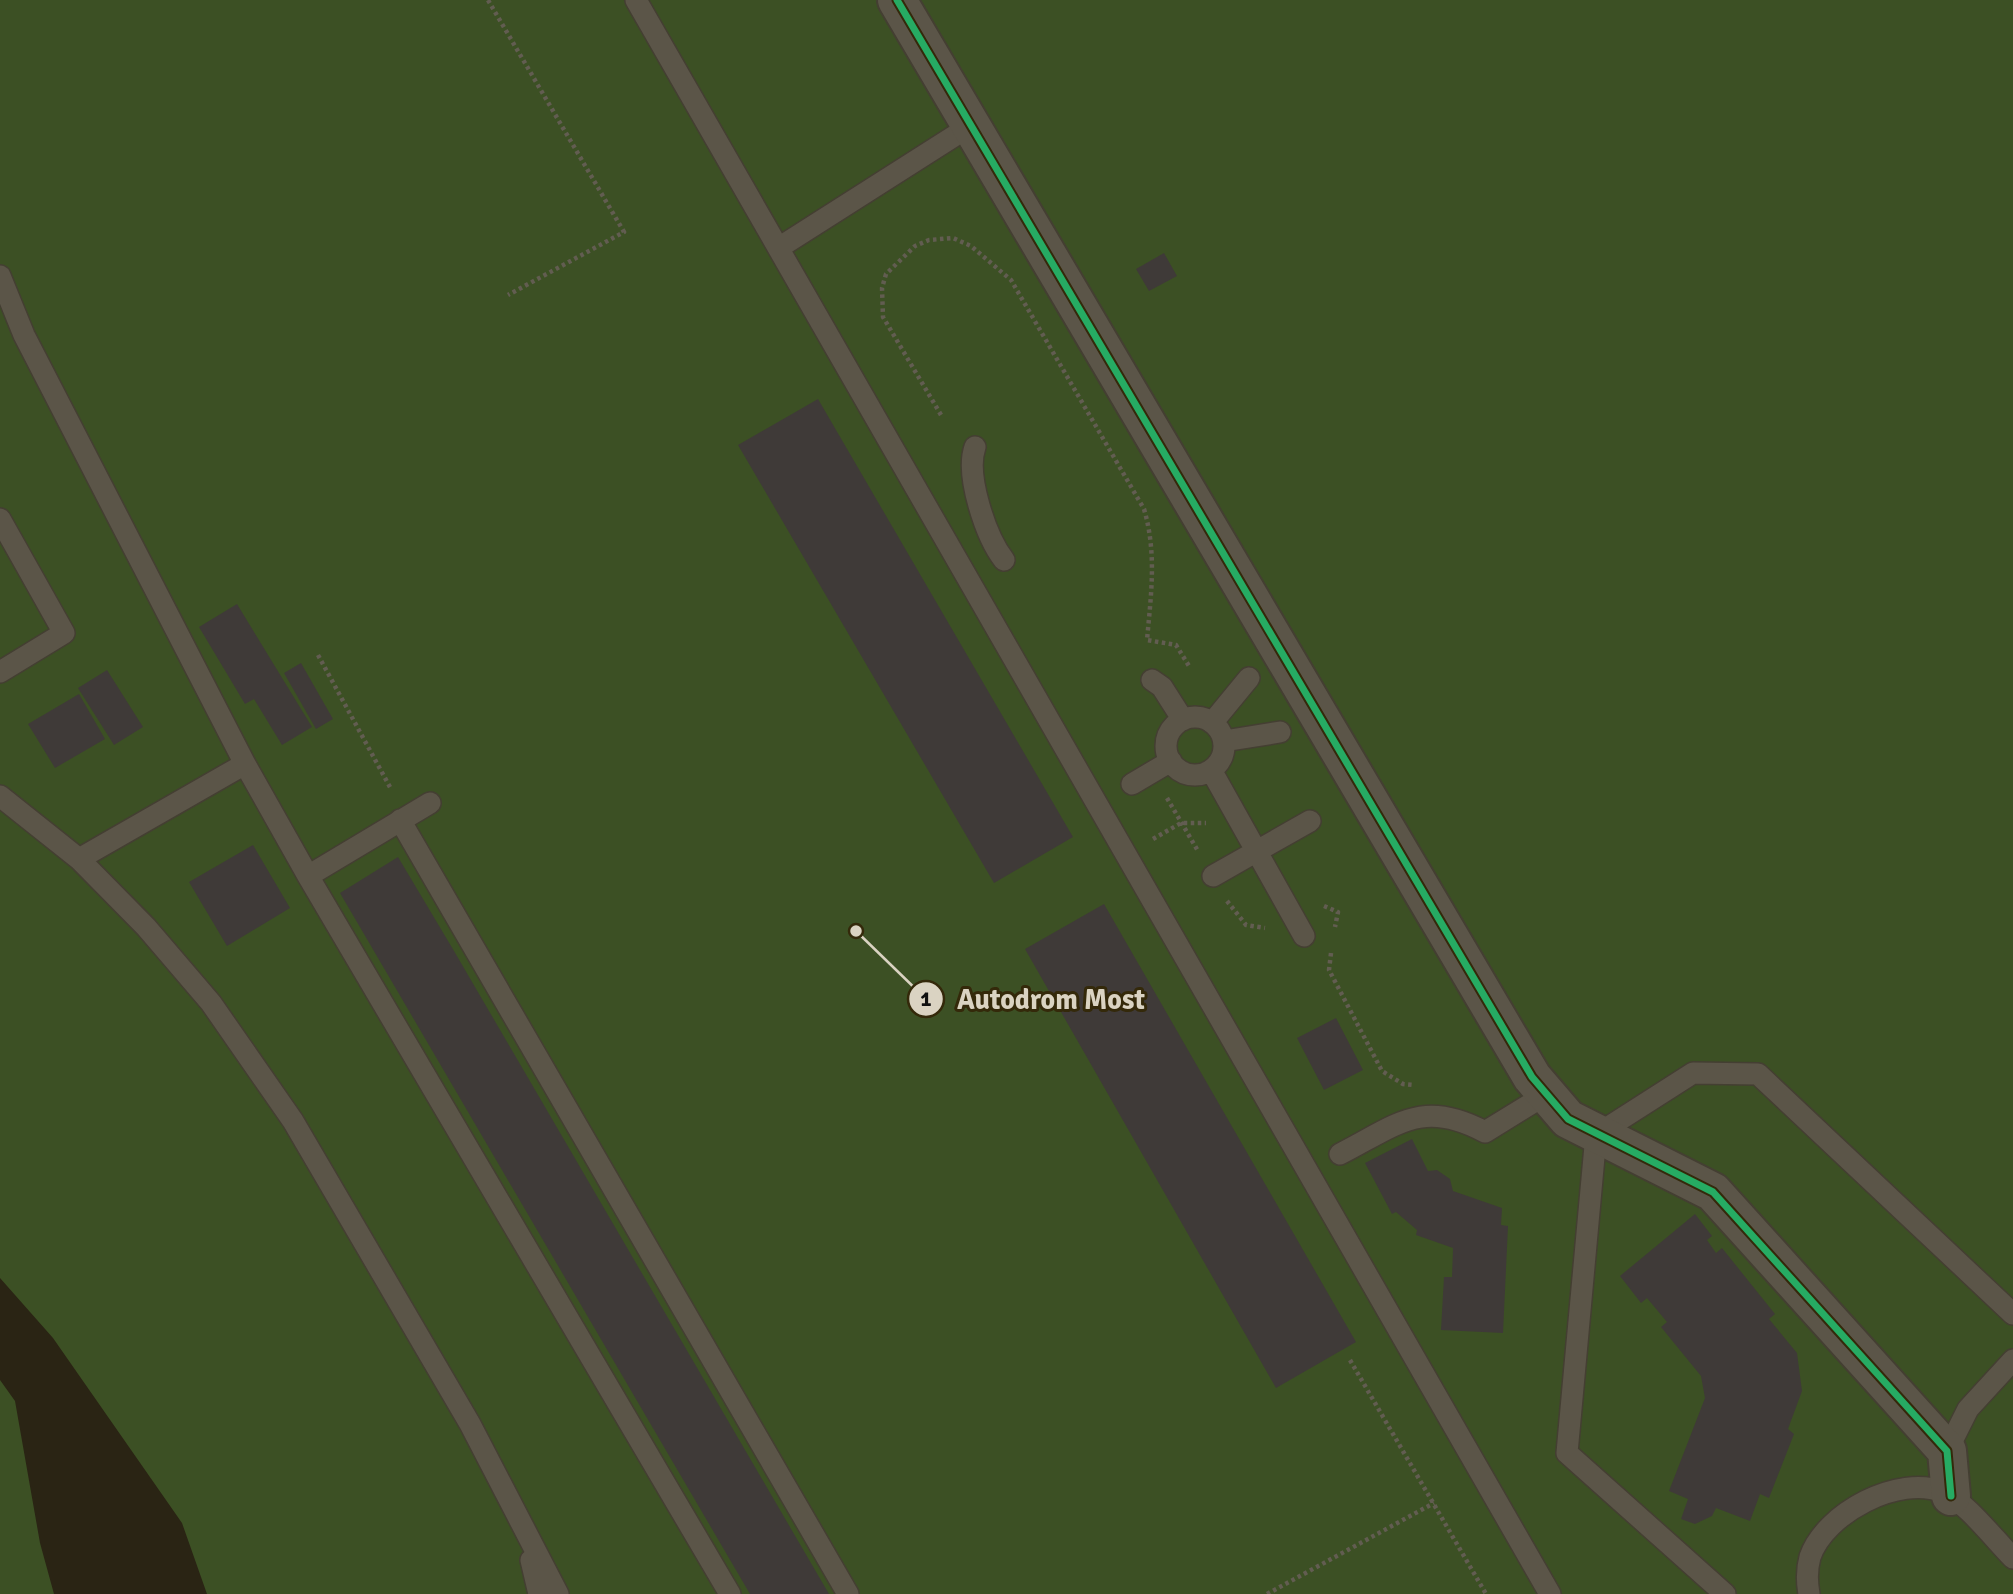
<svg xmlns="http://www.w3.org/2000/svg" width="2013" height="1594" font-family="Signika,sans-serif">
  <style>
    .green { fill: #3c5024 }
    .building { fill: #3f3a38 }
    .lines { fill: none; stroke-linecap: round; stroke-linejoin: round }
    .lane-casing { stroke: #443f32; stroke-width: 24 }
    .street-casing { stroke: #443f32; stroke-width: 42 }
    .path { stroke: #625d51; stroke-width: 4.5; stroke-dasharray: 3.5 3.5; stroke-linecap: butt }
    .lane { stroke: #5b5548; stroke-width: 21 }
    .street { stroke: #5b5548; stroke-width: 38 }
    .cycleway-casing { stroke: #34290a; stroke-width: 11 }
    .cycleway { stroke: #26ab63; stroke-width: 7 }
    .leader { fill: none; stroke: #dad3c2; stroke-width: 2.5 }
    .callout-dot { fill: #dad3c2; stroke: #34290a; stroke-width: 2.5 }
    .mark-label { font-size: 21px; text-anchor: middle; font-weight: bold; fill: #111 }
    .callout-label { font-size: 28px; text-anchor: middle; font-weight: bold; fill: #dad3c2; stroke: #34290a; stroke-width: 6; stroke-linejoin: round; paint-order: stroke }
  </style>
  <rect width="100%" height="100%" fill="#2a2414"/>
  <path class="green" d="M0 0H2013V1594H207L182 1523 53 1338 0 1278Z
    M0 1380 15 1401 40 1543 54 1594H0Z"/>
  <path class="building" d="M1164 253 1177 276 1149 291 1136 269Z
    M818 399 1073 837 994 883 738 445Z
    M237 604 312 727 282 745 254 699 245 704 199 627Z
    M301 663 333 719 316 729 284 673Z
    M107 670 143 727 114 745 78 688Z
    M79 694 105 739 55 768 28 724Z
    M253 845 290 908 227 946 189 882Z
    M398 857 454 951 829 1594H750L340 893Z
    M1104 904 1356 1342 1276 1388 1025 949Z
    M1336 1018 1363 1070 1324 1090 1297 1038Z
    M1412 1139 1428 1171 1437 1170 1450 1179 1453 1191 1502 1208 1501 1225 1508 1226 1503 1333 1441 1330 1444 1277H1452L1453 1248 1416 1235 1417 1230 1396 1212 1392 1214 1365 1163Z
    M1695 1214 1712 1236 1707 1240 1716 1253 1722 1248 1775 1314 1769 1319 1797 1353 1802 1391 1788 1429 1794 1434 1769 1498 1760 1494 1750 1521 1716 1508 1712 1516 1695 1524 1681 1519 1688 1499 1669 1491 1705 1398 1701 1376 1661 1327 1667 1322 1647 1298 1641 1303 1620 1276Z"/>
  <g class="lines">
    <g class="lane-casing">
      <path id="lane" d="M636 0 1550 1594
        M780 247 970 126
        M0 276 24 335 245 764 308 876 730 1594
        M975 447C965 475 986 537 1004 560
        M0 519 64 633 0 672
        M1152 680 1162 687 1183 720
        M1166 746a29 29 0 1 1 58 0a29 29 0 1 1-58 0Z
        M1212 723 1249 678
        M1224 741 1280 732
        M1211 770 1304 936
        M1132 784 1171 761
        M0 796 79 859 146 927 211 1003 293 1121 470 1424 558 1594
        M400 820 848 1594
        M79 859 245 764
        M308 876 430 803
        M1213 876 1310 821
        M1340 1154C1397 1125 1422 1098 1485 1132L1545 1095
        M1947 1451 1968 1409 2013 1360
        M531 1560 539 1594
        M1725 1594 1567 1453 1596 1135 1693 1073 1758 1074 2013 1314
        M1809 1594C1807 1583 1807 1568 1810 1557 1825 1513 1899 1474 1943 1492 1965 1501 1995 1540 2013 1558"/>
    </g>
    <g class="street-casing">
      <path id="street" d="M897 0 1532 1077 1568 1119 1713 1192 1947 1451 1951 1496"/>
    </g>
    <path class="path" d="M488 0 624 232 508 295
      M941 415 883 317 882 288 886 274 915 246 929 240 953 238 971 246 1011 280 1144 509C1157 553 1151 595 1147 640L1176 645 1189 666
      M318 655 391 789
      M1167 798 1198 851
      M1153 839 1181 823H1206
      M1227 901 1246 925 1265 928
      M1324 906 1338 912 1335 927
      M1331 953 1329 970 1382 1071 1403 1084 1413 1085
      M1350 1360 1486 1594
      M1267 1594 1434 1503"/>
    <use href="#lane" class="lane"/>
    <use href="#street" class="street"/>
    <g class="cycleway-casing">
      <path id="cycleway" d="M897 0 1532 1077 1568 1119 1713 1192 1947 1451 1951 1496"/>
    </g>
    <use href="#cycleway" class="cycleway"/>
  </g>
  <path class="leader" d="M856 931L926 999"/>
  <g class="callout-dot">
    <circle cx="856" cy="931" r="7"/>
    <circle cx="926" cy="999" r="18"/>
  </g>
  <g class="mark-label">
    <text x="926" y="1006">1</text>
  </g>
  <g class="callout-label">
    <text x="1051" y="1009">Autodrom Most</text>
  </g>
</svg>
